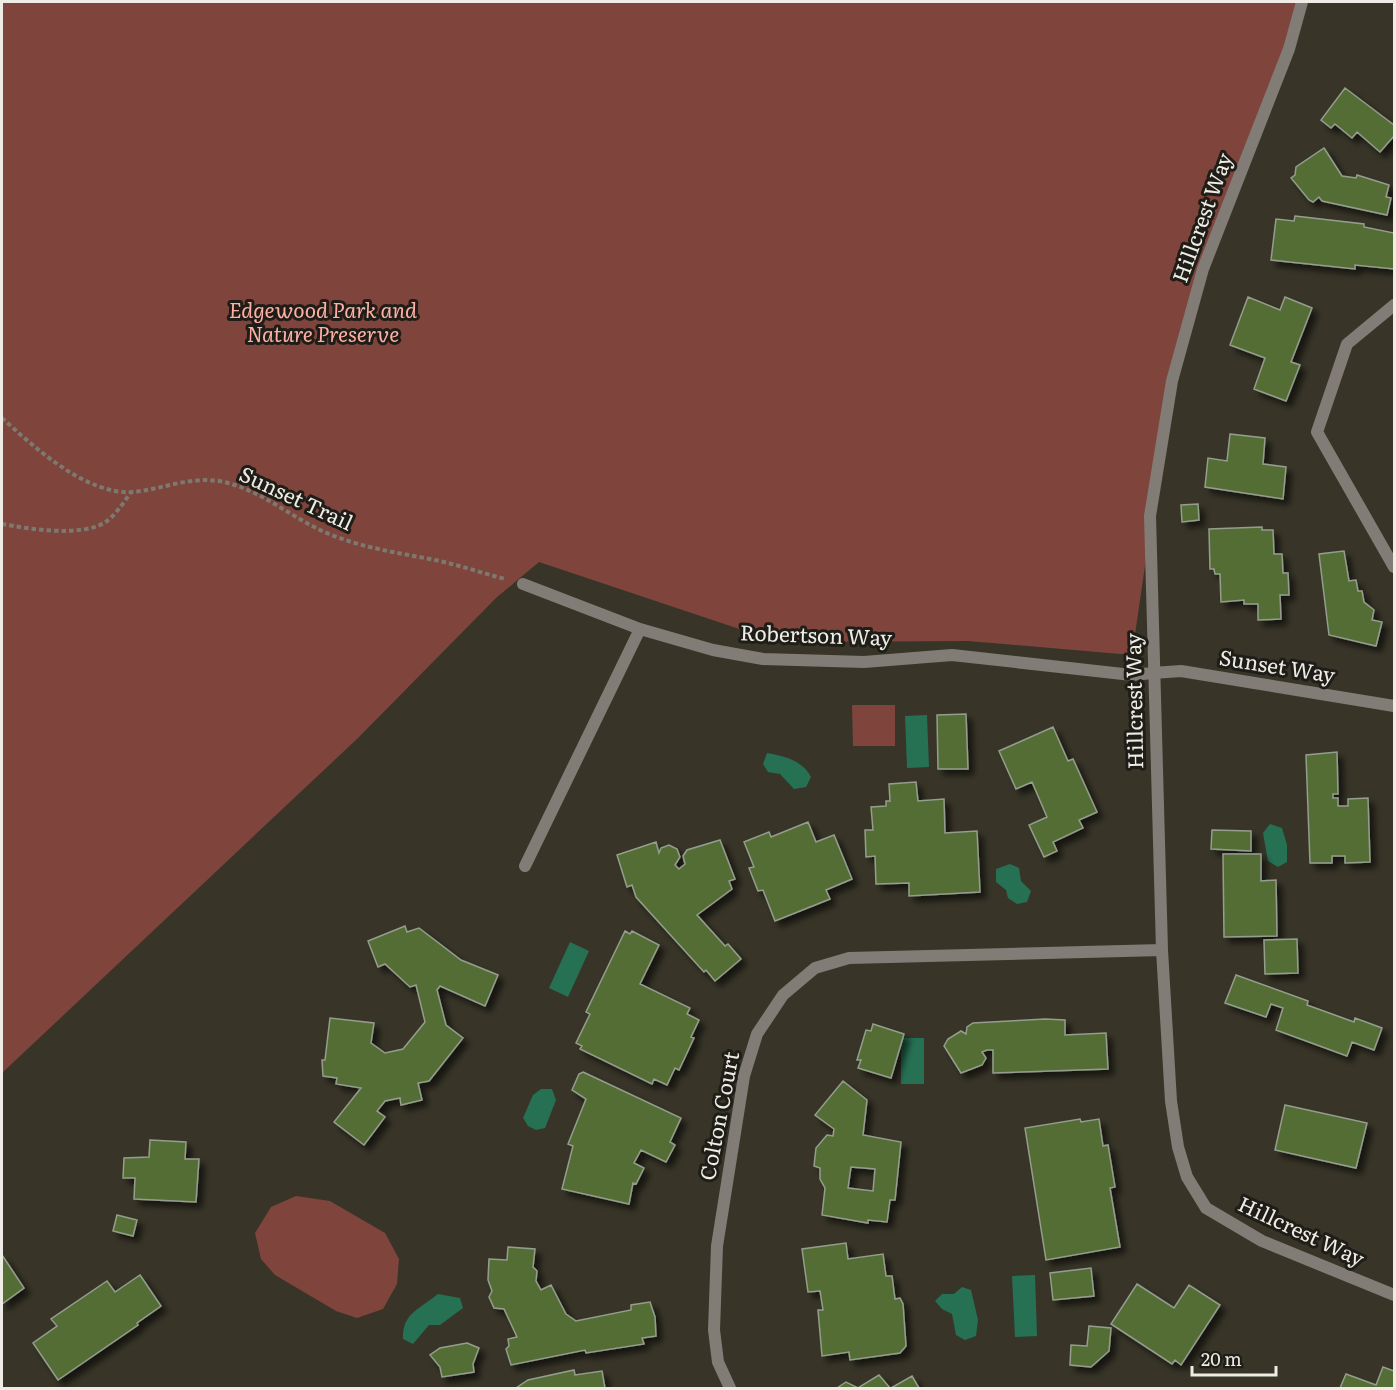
<svg xmlns="http://www.w3.org/2000/svg" width="1396" height="1390" font-family="Literata,serif">
  <style>
    .green { fill: #7f443c }
    .water { fill: #267054 }
    .building { fill: #526d36; stroke: #959d8e; stroke-width: 1.5; fill-rule: evenodd; filter: url(#shadow) }
    .lines { fill: none; stroke-linecap: round; stroke-linejoin: round }
    .path { stroke: #7c7a6f; stroke-width: 4; stroke-dasharray: 4.5 3; stroke-linecap: butt }
    .lane { stroke: #827c77; stroke-width: 12 }
    .street { stroke: #827c77; stroke-width: 12 }
    .labels { text-anchor: middle; stroke-width: 6; stroke-linejoin: round; paint-order: stroke }
    .street-label { font-size: 21px; fill: #eeece4; stroke: #1e1d17 }
    .park-label { font-size: 21px; font-style: italic; fill: #feb0a5; stroke: #1e1d17 }
  </style>
  <defs>
    <filter id="shadow"><feDropShadow dx="5.5" dy="5.5" stdDeviation="3" flood-color="#0009"/></filter>
  </defs>
  <rect width="100%" height="100%" fill="#383528"/>
  <path class="green" d="M2 2H1302L1219 225 1172 381 1132 655 968 641 778 642 539 562 496 598 358 738 2 1073Z
    M852 705H895V746H853Z
    M296 1196 330 1201 385 1233 399 1259 397 1284 383 1309 357 1318 336 1311 275 1275 261 1259 255 1233 271 1207Z"/>
  <path class="water" d="M927 715 929 767 907 768 905 716Z
    M767 753C785 756 803 761 811 777L806 787 794 789 780 774 768 772 763 764Z
    M1270 824 1282 828 1287 845V862L1278 867 1268 861 1263 833Z
    M1010 864 1019 868 1021 881 1031 891 1027 902 1017 904 1008 898 1006 890 996 882V869Z
    M570 942 589 951 568 997 549 988Z
    M901 1038H924V1084H901Z
    M541 1089H552L556 1100 545 1128 536 1130 528 1126 523 1118 533 1095Z
    M1035 1275 1037 1336 1015 1337 1012 1276Z
    M962 1287 971 1290 978 1320 976 1336 965 1340 956 1335 952 1314 942 1309 935 1301 942 1294H954Z
    M438 1294 460 1298 463 1308 440 1325H429L413 1344 403 1339C402 1313 420 1309 438 1294Z"/>
  <path class="building" d="M1345 88 1394 125V136L1380 152 1357 132 1352 138 1335 124 1331 128 1321 120Z
    M1324 148 1342 176 1356 178 1357 175 1389 185 1386 197 1391 198 1387 215 1322 201 1319 197 1313 202 1309 200 1291 178 1295 175 1296 167Z
    M1295 216 1364 224V227L1394 233V269L1355 265V269L1271 260 1276 219 1294 221Z
    M1248 297 1280 310 1285 297 1312 308 1291 362 1300 365 1286 401 1254 389 1265 358 1230 345Z
    M1230 434 1265 438 1263 464 1286 467 1283 499 1205 487 1208 458 1227 461Z
    M1198 504 1199 520 1182 522 1181 505Z
    M1262 527V530H1273L1274 554H1282L1283 573H1288L1289 595H1280L1281 619 1258 620V604H1244V600L1221 602 1220 574H1215L1214 569H1210L1209 529Z
    M1344 551 1349 581 1356 580 1358 591H1362L1364 602 1374 610 1372 620 1382 622 1376 646 1329 635 1319 554Z
    M966 714 968 769H938L937 715Z
    M1053 727 1068 761 1073 759 1097 812 1079 820 1083 828 1053 842 1057 851 1044 857 1029 825 1047 817 1032 782 1016 789 999 751Z
    M1337 752 1338 794H1333V798H1338V806H1348V799L1368 798 1370 862 1345 863V856H1332V863H1310L1306 755Z
    M916 782 918 801 944 799 945 833 977 831 980 892 909 896V883L876 884 875 856 866 857 865 830H873L871 807 886 806V801H890L889 784Z
    M808 822 816 842 834 835 852 879 826 890 830 899 775 921 763 890 758 891 749 868 754 867 744 842 769 832 771 837Z
    M1212 830 1251 831V851L1211 849Z
    M720 840 735 879 729 881 732 889 697 915 725 946 728 944 741 959 715 981 706 970 704 972 636 897 632 885 627 887 617 855 656 842 659 853 661 848 669 845 677 849 680 857 675 865 679 869 685 864 683 856 687 850Z
    M1223 854H1261V881L1276 880 1277 936 1224 937Z
    M405 926 407 932 419 928 461 960 498 975 485 1006 440 986 437 990 446 1025 463 1038 429 1081 418 1083 422 1100 401 1105 400 1098 385 1101 377 1111 385 1117 364 1145 334 1122 361 1088 336 1084 337 1078 323 1076 322 1060H325L330 1018 374 1023 371 1043 385 1053 403 1049 425 1022 416 985 410 987 385 964 378 967 368 941Z
    M625 931 630 934 632 931 659 945 640 984 690 1008 687 1014 699 1020 691 1037 694 1038 679 1070 675 1068 667 1085 654 1079 652 1084 580 1049 582 1046 576 1043 590 1014 586 1012Z
    M1297 939 1298 973 1265 974 1264 940Z
    M1236 975 1308 1001 1307 1005 1354 1022 1355 1018 1382 1028 1374 1050 1352 1042 1347 1056 1276 1030 1283 1008 1271 1004 1266 1017 1225 1003Z
    M1045 1019 1065 1020V1035L1106 1033 1108 1069 993 1073V1050H987L982 1052 986 1058 982 1065 961 1073 944 1046 948 1039 961 1031 966 1034 967 1027 973 1023Z
    M873 1024 904 1034 891 1078 858 1068 861 1060H857L866 1030 871 1031Z
    M583 1072 681 1118 670 1142 675 1145 666 1162 641 1150 634 1163 644 1168 636 1184 633 1183 629 1204 562 1189 573 1146 568 1144 586 1099 572 1090 579 1074Z
    M843 1081 867 1100 863 1135 901 1142 895 1200H890L887 1222 868 1220V1223L822 1215 825 1188 820 1179V1168L814 1166 816 1148 827 1135 833 1136 834 1129 815 1115ZM851 1167 875 1169 873 1191 848 1188Z
    M1285 1105 1367 1123 1356 1168 1275 1150Z
    M1080 1119 1081 1122 1099 1119 1103 1146 1108 1145 1115 1187 1110 1188 1120 1247 1046 1260 1025 1128Z
    M150 1140 186 1142 185 1159H199L196 1202 134 1199 135 1178H123L124 1158 149 1157Z
    M117 1215 137 1220 133 1236 113 1231Z
    M846 1243 848 1259 883 1254 886 1276H892L895 1299 900 1298 903 1304 906 1346 900 1353 850 1360 849 1352 822 1356 818 1310H823L820 1291 808 1292 802 1249Z
    M508 1247 535 1249 533 1267 537 1271 536 1281 541 1290 551 1285 566 1314 576 1321 631 1310V1305L650 1302 655 1317 656 1336 642 1338 644 1344 586 1353 585 1350 511 1365 506 1349 509 1346 508 1339 517 1337 504 1309 494 1308 489 1297 492 1291 488 1280 489 1259 507 1260Z
    M2 1255 24 1288 2 1304Z
    M1091 1268 1094 1296 1053 1300 1050 1273Z
    M140 1275 161 1306 137 1323 138 1325 58 1380 33 1343 57 1326 51 1319 107 1281 115 1292Z
    M1137 1284 1174 1308 1189 1285 1220 1305 1181 1365 1175 1360 1172 1364 1111 1324Z
    M1089 1326 1111 1328 1109 1351 1091 1367 1070 1365 1071 1345 1087 1346Z
    M467 1343 479 1348 473 1364 474 1372 442 1377 440 1367 430 1355 440 1348Z
    M1383 1367 1394 1371V1388H1340L1346 1374 1376 1385Z
    M574 1370 575 1375 602 1371 605 1388H516L528 1380Z
    M879 1375 890 1388H837L846 1382 858 1388Z
    M912 1376 919 1388H891Z"/>
  <g class="lines">
    <path class="path" d="M2 418C34 447 87 496 134 492 162 489 194 475 224 482 263 491 293 519 329 534 363 548 399 553 435 560 459 565 482 573 505 579
      M2 524C29 529 83 538 107 521 117 513 124 502 131 492"/>
    <path class="lane" d="M523 584 640 629 713 650 763 659 864 662 952 655 1132 675 1153 673
      M525 866 640 629"/>
    <path class="street" d="M1302 2 1289 49 1203 269 1172 381 1150 516 1162 950 1171 1101 1178 1147 1187 1177 1206 1208 1262 1241 1394 1295
      M1394 305 1347 344 1317 432 1394 567
      M1153 673 1181 671 1394 706
      M730 1388 718 1362 714 1330 717 1246 744 1076 757 1034 783 995 815 968 849 958 1162 950"/>
  </g>
  <g class="labels">
    <g class="street-label">
      <text transform="translate(1203 218) rotate(-70)" y="7">Hillcrest Way</text>
      <text transform="translate(296 499) rotate(25)" y="7">Sunset Trail</text>
      <text transform="translate(816 636) rotate(2)" y="7">Robertson Way</text>
      <text transform="translate(1277 667) rotate(9)" y="7">Sunset Way</text>
      <text transform="translate(1135 701) rotate(-91)" y="7">Hillcrest Way</text>
      <text transform="translate(720 1116) rotate(-79)" y="7">Colton Court</text>
      <text transform="translate(1301 1232) rotate(25)" y="7">Hillcrest Way</text>
    </g>
    <g class="park-label">
      <text x="323" y="318">Edgewood Park and<tspan x="323" dy="24">Nature Preserve</tspan></text>
    </g>
  </g>
  <rect width="1396" height="1390" fill="none" stroke="#eeece4" stroke-width="6"/>
  <path d="M1192 1366v9h84v-9" fill="none" stroke="#eeece4" stroke-width="3"/>
  <text x="1201" y="1366" font-size="18" fill="#eeece4" stroke="#1e1d17" stroke-width="4.5" paint-order="stroke">20 m</text>
</svg>
